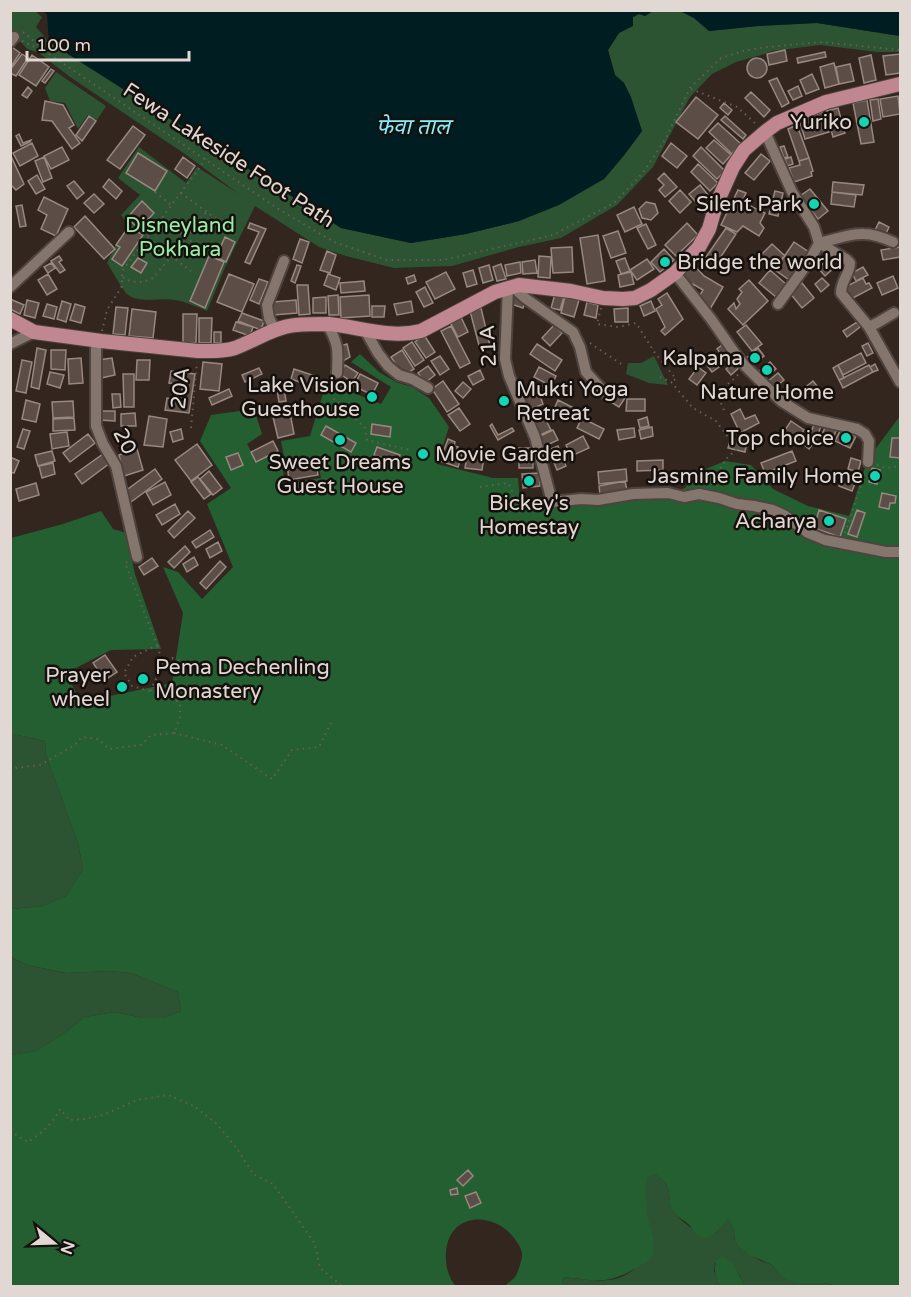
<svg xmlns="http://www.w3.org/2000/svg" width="911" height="1297" font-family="'Varela Round','Noto Sans Devanagari',sans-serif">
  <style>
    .green { fill: #2c5433 }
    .forest { fill: #245f31 }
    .water { fill: #001d21 }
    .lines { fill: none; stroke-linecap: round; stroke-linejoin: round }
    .ferry { stroke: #83effc; stroke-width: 1.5; stroke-dasharray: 8 6; stroke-linecap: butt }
    .building { fill: #5c4d46; stroke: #978880; stroke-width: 1.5 }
    .minor-casing { stroke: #4e433e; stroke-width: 14 }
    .major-casing { stroke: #4e433e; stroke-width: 16 }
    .path { stroke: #685d57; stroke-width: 2; stroke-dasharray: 1.5 4.5; stroke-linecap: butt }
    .minor { stroke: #84756d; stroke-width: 10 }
    .major { stroke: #c08790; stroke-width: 14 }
    .poi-dot { fill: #14d5b3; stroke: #16100d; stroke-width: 2 }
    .labels { text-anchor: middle; stroke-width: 5; stroke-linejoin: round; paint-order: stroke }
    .poi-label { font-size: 21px; fill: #e1d8d4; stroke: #16100d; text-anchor: end }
    .street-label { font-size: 21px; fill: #e1d8d4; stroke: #16100d }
    .park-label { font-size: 21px; fill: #99eda7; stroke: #16100d }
    .water-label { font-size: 22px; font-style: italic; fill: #83effc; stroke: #16100d }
  </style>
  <rect width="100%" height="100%" fill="#32261f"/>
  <path class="green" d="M11 11H35L42 17 36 27 49 42 170 117 341 228 411 243 466 234 519 221 604 179 625 154 642 131 624 83 615 75 608 50 619 33 632 26 633 17 639 14 645 16 653 11H680L694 18 709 31 758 26 817 23 900 36V52H877L820 45 772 51 761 55 736 62 712 74 690 97 653 167 617 205 561 238 519 247 452 266 394 268 346 256 319 247 255 206 227 263 207 311C196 306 186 302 175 300 160 297 141 304 128 295 123 291 112 270 107 263L116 245 129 226 121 215 140 195 118 178 139 147 186 183 197 167 239 194 185 154 70 77 39 53 27 49 22 43 11 39Z
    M56 72 106 106 97 120 88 115 78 129 65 103 50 101 45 88Z
    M654 356 668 385 649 383 626 374 628 363H641Z
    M10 734H13L45 741 46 755 78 843 83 869 66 896 43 906 11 909Z
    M10 957 27 965 65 973 109 971 131 973 178 992 181 1011 163 1018H143L114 1012 85 1017 63 1034 36 1051 11 1055Z
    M655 1174C677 1189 664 1197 675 1213 681 1222 691 1226 697 1234L716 1233 727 1220 730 1221 734 1232 735 1242 739 1247 761 1261 772 1265 778 1273 809 1283H825L837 1286H745L739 1274 715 1263 714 1271 720 1286H564L562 1281 565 1277C587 1280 614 1286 633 1270 641 1263 647 1252 653 1243 649 1222 641 1197 648 1175Z"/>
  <path class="forest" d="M360 354 379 372 396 382 412 387 429 398 449 427 437 464 493 478H518L520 501 602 503 638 492 667 497 686 487 691 475 725 461 751 465 773 489 808 506 849 516 868 459 900 416V1286H837L825 1283H796L788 1280 778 1273 772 1265 750 1255 739 1247 735 1242 734 1232 730 1221 727 1220C720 1229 708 1245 696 1234 693 1231 691 1226 687 1223 682 1219 677 1217 673 1211 665 1194 676 1189 655 1174L648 1176C644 1188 646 1204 648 1217 650 1229 658 1246 651 1258 648 1262 641 1265 636 1268 607 1285 596 1281 565 1277L562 1281 564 1286H505C508 1282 512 1281 515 1277 518 1273 522 1260 522 1255 522 1249 518 1243 514 1238 494 1211 449 1212 446 1252 445 1264 448 1278 456 1286H11L10 1055 36 1051 63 1034 85 1017 114 1012 143 1018H163L181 1011 178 992 131 973 109 971 66 973 27 965 11 957V909L43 906 66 896 83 869 78 843 46 755 45 741 13 734H11V538L63 524 101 511 113 529 126 533 135 574 161 649 111 650 66 673 81 702 172 683 183 613 163 567 178 572 202 599 233 567 207 504 231 488 200 441 211 415 254 409 262 434 247 444 256 461 278 451 286 484 321 478 317 457 285 462 281 441 310 436 328 377 351 392 381 404 391 387 351 362Z
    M723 1257 732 1262 745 1286H720C716 1276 711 1268 719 1258Z"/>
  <path class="water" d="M43 11H653L645 16 639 14 633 17V26L619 33 608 50 615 75 624 83 631 97 642 131 625 154 604 179 559 205 519 221 466 234 411 243 341 228 49 42 47 14Z
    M680 11H900V36L817 23 758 26 709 31 694 18Z"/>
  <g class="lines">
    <path class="ferry" d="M631 10V11"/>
  </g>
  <path class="building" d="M12 47 20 53 10 68V49Z
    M785 50 787 61 769 65 767 54Z
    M825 52 826 57 798 63 797 58Z
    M22 54 28 58 16 76 10 73V70Z
    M900 54V73L886 75 883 56Z
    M32 55 49 67 36 86 19 75Z
    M871 55 876 80 864 83 859 58Z
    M747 68a10 10 0 1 1 20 0a10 10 0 1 1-20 0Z
    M834 63 839 84 825 88 820 67Z
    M850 64 854 81 839 84 836 67Z
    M51 69 54 71 45 83 42 81Z
    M812 74 819 89 806 94 800 80Z
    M777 78 789 103 782 107 769 81Z
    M798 86 802 96 793 100 788 91Z
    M28 87 32 91 27 98 22 95Z
    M751 92 770 110 764 117 745 98Z
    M898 96 900 114 883 117 880 99Z
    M696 97 718 115 698 139 676 122Z
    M878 99 881 119 873 121 870 100Z
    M867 100 874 142 861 144 853 103Z
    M45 101 63 105 74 125 69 128 80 143 72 149 52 121 42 120Z
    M724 103 732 110 728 115 720 108Z
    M838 108 845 133 833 137 826 111Z
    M823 112 829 132 805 139 799 119Z
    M89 116 96 121 82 141 76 135Z
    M725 116 746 135 743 139 721 120Z
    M718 123 741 144 732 154 709 132Z
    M797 125 809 158 799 161 788 129Z
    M133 126 145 135 120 169 107 160Z
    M19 134 23 143 31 140 30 142 21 146 16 136Z
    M714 140 731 155 723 164 706 148Z
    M32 143 38 156 20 166 13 153Z
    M671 143 687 156 677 168 662 156Z
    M784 146 788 157 784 158 780 147Z
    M62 147 69 160 51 169 44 156Z
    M701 147 725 171 717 179 693 156Z
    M138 153 167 171 155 191 126 173Z
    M10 154 24 184 16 190 10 184Z
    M761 154 770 161 754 180 745 173Z
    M44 157 52 178 43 182 35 161Z
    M183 157 195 166 187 178 175 169Z
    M791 157 793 164 787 166 785 159Z
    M809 158 813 171 811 172 812 176 794 182 789 168 800 165 799 161Z
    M698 164 718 183 710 191 691 172Z
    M664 173 677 187 665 197 659 190 664 185 658 179Z
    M37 175 45 189 36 194 28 181Z
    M109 179 122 191 116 199 103 187Z
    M74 181 84 193 77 199 67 186Z
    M833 182 864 185 862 195 832 192Z
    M700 185 716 205 706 214 689 194Z
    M810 189 828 211 818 219 800 196Z
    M680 190 691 202 680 213 669 201Z
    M738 190 746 193 742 202 765 213 760 223 764 228 759 236 743 226 737 232 721 225Z
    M775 191 783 193 778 216 769 214Z
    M832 192 856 195 854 207 831 204Z
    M94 194 104 204 94 213 84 203Z
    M44 197 68 209 56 236 41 229 47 215 38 210Z
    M142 201 154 213 139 229 127 218Z
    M646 202 655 204 658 213 651 220 642 218 639 209Z
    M22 205 26 226 20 227 16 206Z
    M634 207 642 224 625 232 617 215Z
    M85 216 115 249 104 259 74 227Z
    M879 222 889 227 884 238 874 232Z
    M250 223 266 229 250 264 245 262 259 232 248 228Z
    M687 223 698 235 676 256 665 245Z
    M646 224 656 245 648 249 637 228Z
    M129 226 143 235 122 266 112 259 120 247 116 245Z
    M726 228 736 234 716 264 706 257Z
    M618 231 626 253 611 258 603 236Z
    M598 235 605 281 587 284 580 238Z
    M225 237 235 242 226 262 216 257Z
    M300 239 309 242 302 263 293 259Z
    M794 242 812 254 792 282 775 270Z
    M772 244 785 256 772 268 760 256Z
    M572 247 573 272 553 273 551 248Z
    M900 247V257L883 260 881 250Z
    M664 249 674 260 660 272 651 262Z
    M327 251 336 255 330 273 320 270Z
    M59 256 62 260 59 262 65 270 60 273 51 261Z
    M209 256 224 262 205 308 190 301Z
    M539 256 551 257 550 278 538 277Z
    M138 258 147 263 141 273 131 267Z
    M625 258 630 271 621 274 616 261Z
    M647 259 654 269 637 280 630 270Z
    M828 259 835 267 825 276 818 268Z
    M535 260 537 273 523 274 522 262Z
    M520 262 521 273 507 276 505 265Z
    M691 262 704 276 723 287 710 309 698 298 703 290 693 284 691 287 680 275Z
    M51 263 55 268 48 273 44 267Z
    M501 264 506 279 497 281 493 267Z
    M297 265 301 266 295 283 291 281Z
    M489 265 493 280 483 283 479 268Z
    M863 267 868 275 856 281 852 273Z
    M473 270 477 284 467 287 463 273Z
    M770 270 787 285 776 297 759 283Z
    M446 272 455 289 435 299 426 282Z
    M631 272 634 284 620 287 618 275Z
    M48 274 57 289 47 295 38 280Z
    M229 274 254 284 242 312 217 302Z
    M328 274 340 278 336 290 324 285Z
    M414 275 416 281 408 284 406 278Z
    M893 276 898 288 882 295 877 283Z
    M822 278 829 285 821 292 815 284Z
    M863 278 866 284 869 283 872 288 851 299 845 287Z
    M259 279 268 282 259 304 250 300Z
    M749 280 768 301 743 325 728 309 734 303 736 309 740 304 737 299 742 292 739 289Z
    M364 281 365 291 341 293 340 283Z
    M802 283 814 298 802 308 790 293Z
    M297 285H308L310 314 299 315Z
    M425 287 433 303 424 307 416 292Z
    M667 293 683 319 665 335 661 331 665 327 656 309 662 305 658 299Z
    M555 294 564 297 560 310 551 308Z
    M338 295 339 315H329L328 296Z
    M369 295 370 316 341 318 340 297Z
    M511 295 526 300 523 308 508 303Z
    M565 296 579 300 574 317 561 313Z
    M326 297V313H313V298Z
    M10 299 24 305 20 314 10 309Z
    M27 300 39 303 35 318 24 315Z
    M296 300 297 313 274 315 273 302Z
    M62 301 71 304 66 322 57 319Z
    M411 301 413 312 397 315 394 304Z
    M651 301 655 311 644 316 640 306Z
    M587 302 598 305 596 318 584 315Z
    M47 304 57 307 54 319 43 316Z
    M75 304 85 307 81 323 70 320Z
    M372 306H385L384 317H372Z
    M116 307 128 308 125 335 113 334Z
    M481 308 490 346 480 349 470 311Z
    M628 308V322H615L614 309Z
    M132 309 156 312 153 338 129 336Z
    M242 313 264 321 261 330 238 321Z
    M183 314H197L196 343H183Z
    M460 315 468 332 458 337 449 320Z
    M199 318H212L211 343H199Z
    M236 322 253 327 250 336 233 330Z
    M857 322 860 327 847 337 843 331Z
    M554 325 562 333 550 346 542 338Z
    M746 325 762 344 752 351 737 332Z
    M451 326 470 363 460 368 441 331Z
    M214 332H221V343H214Z
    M424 335 435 352 426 358 415 342Z
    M412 342 424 360 415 366 403 348Z
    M868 343 873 353 867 356 862 346Z
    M347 344 350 357 343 361 340 346Z
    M537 344 562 360 555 371 530 354Z
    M722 345 733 358 727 362 717 349Z
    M37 348 46 350 39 389 31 387Z
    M758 348 764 356 749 368 743 361Z
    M51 350H66L65 370 51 369Z
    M402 350 414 369 403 376 391 357Z
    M861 353 866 363 843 375 838 365Z
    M709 355 719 367 712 372 703 360Z
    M440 356 449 369 440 375 431 361Z
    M81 358 83 383 69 384 68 359Z
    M112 358 115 375 101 378 98 360Z
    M22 360 32 362 26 393 16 391Z
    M137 360H150L149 380H136Z
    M735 361 741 366 731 375 726 369Z
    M203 362 222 364 219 391 200 389Z
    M770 362 776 369 764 379 758 372Z
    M875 364 878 370 873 372 870 367Z
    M345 365 358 373 352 382 340 374Z
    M838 365 844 378 839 380 833 368Z
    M869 365 873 372 843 388 839 380Z
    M428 366 435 375 425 383 418 373Z
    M539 367 556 376 551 386 534 377Z
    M698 367 706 373 697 385 689 379Z
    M259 368 262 374 245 382 242 375Z
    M294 369 318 377 314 387 291 379Z
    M480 370 484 379 473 385 468 376Z
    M171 371 195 374 189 413 165 410 167 398 180 400 183 385 169 383Z
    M50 372 64 375 60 388 47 384Z
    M778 373 784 380 773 389 767 382Z
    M123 374H134V407H124Z
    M360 374 378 383 372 395 354 386Z
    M443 381 459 404 447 412 432 389Z
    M813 381 817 386 807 394 803 389Z
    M283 382 286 401 279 402 276 383Z
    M463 382 471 389 463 398 455 391Z
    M229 389 232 396 212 405 209 398Z
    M538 390 543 404 529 410 524 395Z
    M612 390 625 398 619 407 606 399Z
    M112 394H120L121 407 113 408Z
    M627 399H645V411H626Z
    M26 400 40 404 36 422 22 419Z
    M558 400 576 409 572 417 554 409Z
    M73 401 74 417 53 418 52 402Z
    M459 408 470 424 460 431 448 415Z
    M740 409 745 419 755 415 759 423 740 433 731 414Z
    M99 411H115V421L99 420Z
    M541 411 551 430 538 436 529 418Z
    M135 413 136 426H121V414Z
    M290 413 294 434 278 438 273 417Z
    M149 416 167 419 163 447 144 445Z
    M647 417 649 426 640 428 638 420Z
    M74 418 75 430 53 431V419Z
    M582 418 604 429 599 439 577 428Z
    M791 421 804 430 797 441 783 433Z
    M372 424 391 427 390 437 371 434Z
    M492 424 498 435 512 428 514 431 498 440 490 426Z
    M814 424 821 426 816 440 809 449 803 444 810 435Z
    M826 425 837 428 832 441 821 437Z
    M326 426 356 443 351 452 321 435Z
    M652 427 653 436 641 439 639 430Z
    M634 428 635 437 619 440 617 430Z
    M23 429 30 431 24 449 17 447Z
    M181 429 183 439 173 442 170 432Z
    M841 429 856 436 850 448 835 441Z
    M553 430 558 440 541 448 536 438Z
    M67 432 69 446 52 449 50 434Z
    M88 434 95 443 70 462 63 453Z
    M583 436 589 448 571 456 566 445Z
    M731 438 747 442 745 452 728 448Z
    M892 438H900V458L890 457Z
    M448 439 455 442 454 446 458 447 456 452 462 455 458 467 440 461Z
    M273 441 278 451 256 462 251 452Z
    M197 444 212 465 191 481 175 460Z
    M558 446 566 466 557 470 549 450Z
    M377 447 400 455 397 463 374 455Z
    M519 448H533V468H519Z
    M137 449 143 470 124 476 119 455Z
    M52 451 55 461 38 466 35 455Z
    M792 451 796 461 765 473 761 463Z
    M238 453 243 465 231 470 226 457Z
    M103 454 110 463 82 484 75 474Z
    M467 455 484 457 482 470 465 468Z
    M10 457 19 461 14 473 10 472Z
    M851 458 861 461 858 472 848 469Z
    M315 459 318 475 289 480 287 464Z
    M663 460V470L637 471V461Z
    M53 463 55 474 42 478 39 466Z
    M872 468 880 470 877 484 869 482Z
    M155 469 162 479 131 502 124 492Z
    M626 469 627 481 599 484 598 472Z
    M209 471 222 488 213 495 200 479Z
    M539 473 540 486 523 488 522 474Z
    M844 473 857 479 852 491 839 486Z
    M198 477 211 494 204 499 191 482Z
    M625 481 627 490 600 495 599 486Z
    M165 482 171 495 153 505 146 492Z
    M36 483 39 495 19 501 16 489Z
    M882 493 896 496 895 503H890L889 509 879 507Z
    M175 504 180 514 162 525 156 515Z
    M819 510 846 519 840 537 814 528Z
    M857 510 865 513 857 537 848 534Z
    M188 511 195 518 174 538 168 531Z
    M210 530 214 537 196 548 192 542Z
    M218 542 222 551 210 558 206 549Z
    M185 546 190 552 174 568 168 562Z
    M194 557 198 565 187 572 183 564Z
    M152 558 158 566 144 575 139 567Z
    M220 561 226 567 206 589 200 583Z
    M105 655 117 672 105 680 93 663Z
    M468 1170 473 1176 463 1186 457 1180Z
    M457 1188 458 1194 451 1195 450 1190Z
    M476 1192 481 1203 470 1208 465 1196Z"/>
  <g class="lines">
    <g class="minor-casing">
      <path id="minor" d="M10 42 14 37
        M765 132 792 192 814 227 819 243 846 259 850 263C850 274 841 280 841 293L869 327 900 382
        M675 273 711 319 734 352 746 367 781 401 808 418 857 429 865 434 869 441 868 462
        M512 286 525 298 573 332 580 347 586 372 605 393
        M10 287 69 232
        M508 288 505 359 509 376 535 437 552 502 581 499 598 500 633 494 668 493 684 497 699 494 719 498 737 504 754 506 773 510 784 515 808 533 825 540 886 552H900
        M778 304 810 260 819 243C834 240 849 233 864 234 874 234 884 238 893 242
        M327 324C339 344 338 351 337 373
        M869 327 877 323 894 313
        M275 330 269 318 267 305 284 261
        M365 330 378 353 388 366 399 375 412 379 428 388
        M96 340V426L103 444 116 466 137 557
        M10 344 34 332"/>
    </g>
    <g class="major-casing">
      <path id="major" d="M10 319 34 332 101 341 198 351C211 351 223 352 235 348 256 340 274 327 296 325 307 324 318 324 329 324 360 327 390 339 421 331L495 292 519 285 571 291 603 298 623 299 635 298 651 290 675 273 699 247 709 229 716 205 733 167 744 150 765 132 777 123 826 102 900 84"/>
    </g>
    <path class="path" d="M23 32 46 51
      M22 41 49 54 280 210 334 242 387 260H443L553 235 614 203 642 174 665 140 690 88 721 58 743 51 767 47 822 42 900 50
      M691 89 737 107 756 124
      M155 192 171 205
      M181 193 226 226
      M161 219 206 252
      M147 238 191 271
      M123 277C132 284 144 283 153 278L187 238 207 211
      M601 308 597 324 618 327 636 323 655 353 676 379 671 382
      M102 331 107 310 122 286V271L206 159
      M590 343 624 366
      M660 377 671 382 693 408 716 421 737 449 726 459 711 485
      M337 382 332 397 365 428 367 440 410 450
      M525 390 537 384 555 392
      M724 410 720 401 728 392V384L739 374
      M191 428 197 362
      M877 465 887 468 900 466
      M480 487 507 483 511 487 514 500 526 506 541 504
      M845 533 865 473
      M164 667 172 658 184 662
      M151 691 154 682 164 667 157 645
      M174 733 222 745 272 779 292 750 319 747 331 723
      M10 766 14 768 40 765 75 745 82 737 98 739 109 749 141 745 151 735 174 733 180 717V703L171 697 132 686 124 673 133 657 157 645 125 563 129 561
      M10 1131 28 1142C41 1134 53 1123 60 1109L69 1120 84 1119 103 1115 137 1100 168 1095 194 1106 217 1124 238 1150 253 1174 273 1184 315 1244 320 1268 342 1286"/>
    <use href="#minor" class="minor"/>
    <use href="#major" class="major"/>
  </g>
  <g class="poi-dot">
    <circle cx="864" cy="122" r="6"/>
    <circle cx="814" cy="204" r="6"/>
    <circle cx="665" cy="262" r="6"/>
    <circle cx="755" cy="358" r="6"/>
    <circle cx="767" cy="370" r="6"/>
    <circle cx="372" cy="397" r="6"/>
    <circle cx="504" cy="401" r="6"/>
    <circle cx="846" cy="438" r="6"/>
    <circle cx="340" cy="440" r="6"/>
    <circle cx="423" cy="454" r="6"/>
    <circle cx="875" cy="476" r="6"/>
    <circle cx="529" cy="481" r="6"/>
    <circle cx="829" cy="521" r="6"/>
    <circle cx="143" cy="679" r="6"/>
    <circle cx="122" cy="687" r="6"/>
  </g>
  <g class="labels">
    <g class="poi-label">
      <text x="852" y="129">Yuriko</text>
      <text x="802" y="211">Silent Park</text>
      <text x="677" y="269" text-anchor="start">Bridge the world</text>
      <text x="743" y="365">Kalpana</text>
      <text x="360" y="392">Lake Vision<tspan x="360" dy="24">Guesthouse</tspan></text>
      <text x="516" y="396" text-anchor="start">Mukti Yoga<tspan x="516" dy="24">Retreat</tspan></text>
      <text x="767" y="399" text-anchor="middle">Nature Home</text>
      <text x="834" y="445">Top choice</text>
      <text x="435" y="461" text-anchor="start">Movie Garden</text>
      <text x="340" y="469" text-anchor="middle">Sweet Dreams<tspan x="340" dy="24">Guest House</tspan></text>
      <text x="863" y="483">Jasmine Family Home</text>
      <text x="529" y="510" text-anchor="middle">Bickey's<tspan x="529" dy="24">Homestay</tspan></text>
      <text x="817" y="528">Acharya</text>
      <text x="155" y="674" text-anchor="start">Pema Dechenling<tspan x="155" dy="24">Monastery</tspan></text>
      <text x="110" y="682">Prayer<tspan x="110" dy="24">wheel</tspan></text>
    </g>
    <g class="street-label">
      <text transform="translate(229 155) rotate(33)" y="7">Fewa Lakeside Foot Path</text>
      <text transform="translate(488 346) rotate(-93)" y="7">21A</text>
      <text transform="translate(180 388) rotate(-84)" y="7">20A</text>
      <text transform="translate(125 441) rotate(63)" y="7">20</text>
    </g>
    <g class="park-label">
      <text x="180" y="232">Disneyland<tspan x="180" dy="24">Pokhara</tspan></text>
    </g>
    <g class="water-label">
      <text x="413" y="134">फेवा ताल</text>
    </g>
  </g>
  <rect width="911" height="1297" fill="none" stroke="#e1d8d4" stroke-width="24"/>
  <g transform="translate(54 1243) rotate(109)" stroke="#16100d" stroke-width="4.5" paint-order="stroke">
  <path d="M0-4.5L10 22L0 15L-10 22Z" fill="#e1d8d4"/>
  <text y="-9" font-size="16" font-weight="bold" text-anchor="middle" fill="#e1d8d4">N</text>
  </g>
  <path d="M27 51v9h162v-9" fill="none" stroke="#e1d8d4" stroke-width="3"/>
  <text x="36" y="51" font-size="18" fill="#e1d8d4" stroke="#16100d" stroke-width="4.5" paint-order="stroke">100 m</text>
</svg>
